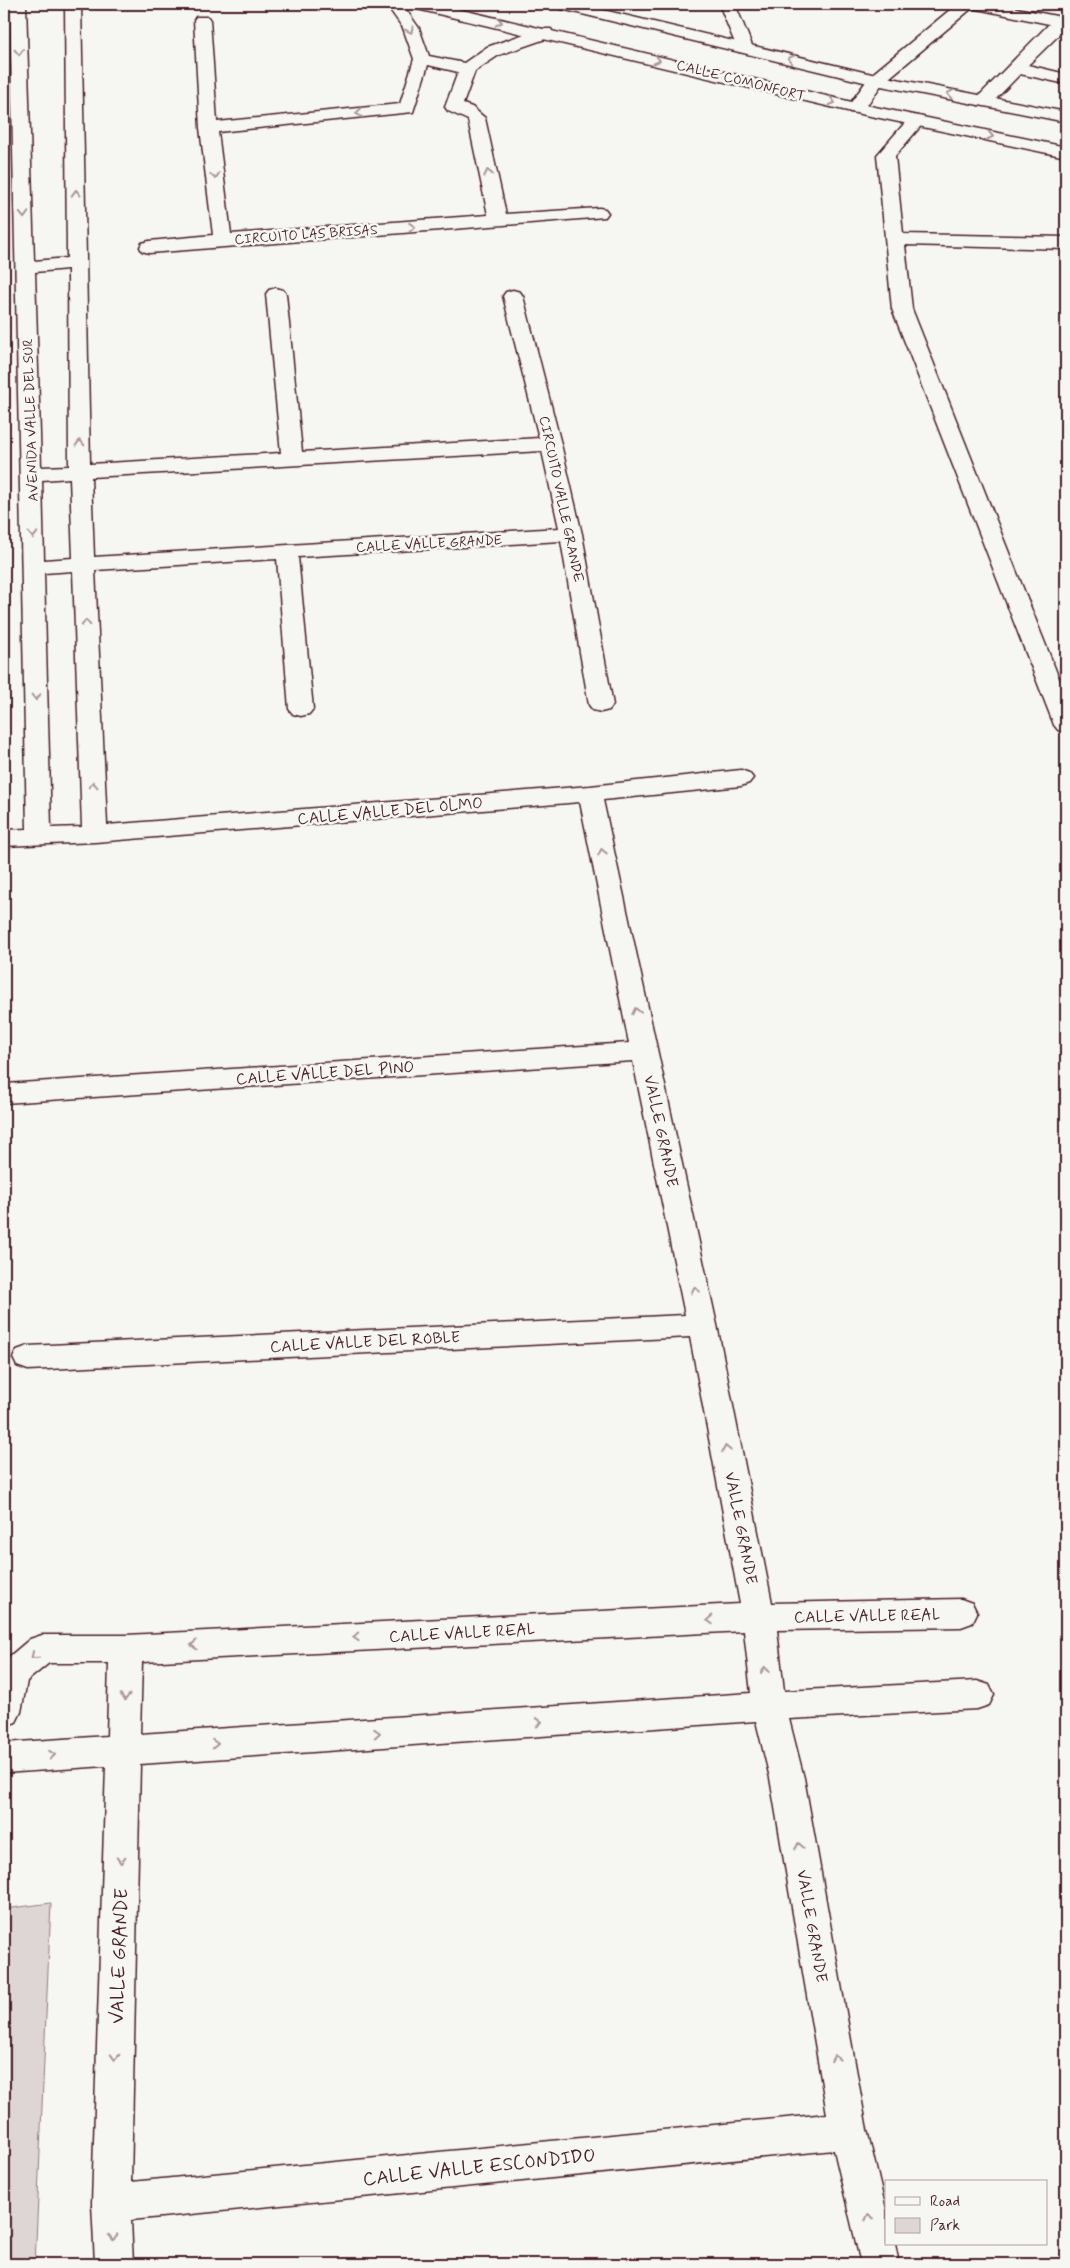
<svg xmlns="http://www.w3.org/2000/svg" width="1070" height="2268" font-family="Mynerve,sans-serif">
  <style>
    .green { fill: #ddd6d5; stroke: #947a80 }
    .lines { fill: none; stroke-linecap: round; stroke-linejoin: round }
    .minor-casing { stroke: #4a1f2b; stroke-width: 3 }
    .major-casing { stroke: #4a1f2b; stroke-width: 3 }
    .minor { fill: #f6f6f2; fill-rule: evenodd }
    .major { fill: #f6f6f2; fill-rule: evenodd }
    .oneway { stroke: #a99598 }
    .labels { text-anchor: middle; stroke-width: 5; stroke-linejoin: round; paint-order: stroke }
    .far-street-label { font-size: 14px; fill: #4a1f2b; stroke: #f6f6f2 }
    .street-label { font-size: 16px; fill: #4a1f2b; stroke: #f6f6f2 }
    .near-street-label { font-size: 19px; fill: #4a1f2b; stroke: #f6f6f2 }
  </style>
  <rect width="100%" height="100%" fill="#f6f6f2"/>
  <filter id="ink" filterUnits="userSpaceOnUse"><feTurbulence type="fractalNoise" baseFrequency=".02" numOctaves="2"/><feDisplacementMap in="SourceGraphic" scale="10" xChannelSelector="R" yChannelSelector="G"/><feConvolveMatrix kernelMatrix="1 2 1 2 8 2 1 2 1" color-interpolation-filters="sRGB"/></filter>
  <g filter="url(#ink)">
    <path class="green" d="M51 1903 35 2264H4V1909Z"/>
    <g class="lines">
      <g class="minor-casing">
        <path id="minor" d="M10 4H26L34 261 67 258 65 4H81L90 464 281 453 266 294 269 290 276 288 283 290 286 294 302 452 539 438 503 296 506 292 513 290 520 292 523 296 561 444 582 534 613 705 609 710 601 712 593 710 589 705 561 541 298 557 313 709 309 714 301 716 293 714 289 709 277 559 95 570 107 825 590 786 741 770 749 773 753 778 749 783 741 786 603 800 717 1325 772 1603 961 1599 972 1603 977 1613 972 1623 961 1627 777 1630 784 1691 977 1681 989 1685 994 1695 989 1705 977 1709 789 1719 804 1778 867 2130 886 2210V2244H895L899 2264H861L834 2150 131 2220 133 2264H95L92 2203 106 1766 4 1773V1743L107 1736 109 1663H49L27 1681 21 1712 16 1722 4 1726V1661L30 1639 42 1635H126L740 1604 690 1337 28 1370 17 1366 13 1358 17 1350 28 1346 685 1315 633 1061 4 1103 5 1084 629 1043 580 802 95 842 4 846V830L27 829ZM68 269 69 466 41 467 35 272ZM542 451 559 528 94 557 91 477ZM70 478 73 558 44 560 42 480ZM73 571 82 827 51 828 44 573ZM744 1631 751 1693 140 1734 142 1662ZM756 1721 770 1778 827 2114 131 2182 140 1764Z
          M386 4H402L419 28 429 56 464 63 487 47 539 29H551L553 33 551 37 499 55 475 71 463 104 472 107 485 118 506 214 599 208 605 209 608 213 605 217 149 253 142 251 140 247 142 243 149 241 213 235 200 128 194 20 196 17H208L210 20 217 122 400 104 414 59 403 28ZM428 65 458 72 445 107 448 111 468 120 488 215 231 234 218 132 413 112Z
          M719 4H735L753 48 751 52H739L737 48Z
          M957 4H997L1066 18V28L1028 65 1066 74V84L1020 74 990 105H978L975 101 978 97 1049 24 972 8 882 84 862 112H850L847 108 870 76Z
          M916 116 922 117 925 121 895 156 903 234 1066 237V249L905 245 912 309 1066 696V732L1058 730 1054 725 892 309 877 155 910 117Z"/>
      </g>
      <g class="major-casing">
        <path id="major" d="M409 4H437L856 103 1066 147V157L856 113 417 9 411 7Z
          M551 4H578L876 75 1066 112V122L876 85 553 7Z"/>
      </g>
      <use href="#minor" class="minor"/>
      <use href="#major" class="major"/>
    </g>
    <defs><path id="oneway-chevron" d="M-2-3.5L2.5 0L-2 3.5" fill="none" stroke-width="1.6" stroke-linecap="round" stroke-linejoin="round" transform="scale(1.25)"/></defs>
    <g class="oneway">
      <use href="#oneway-chevron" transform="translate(499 22) rotate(13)"/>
      <use href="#oneway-chevron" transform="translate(410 30) rotate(64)"/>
      <use href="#oneway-chevron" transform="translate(19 52) rotate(88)"/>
      <use href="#oneway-chevron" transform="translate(791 59) rotate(-167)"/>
      <use href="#oneway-chevron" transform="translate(657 60) rotate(14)"/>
      <use href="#oneway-chevron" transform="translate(950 94) rotate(-169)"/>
      <use href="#oneway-chevron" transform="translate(832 102) rotate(14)"/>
      <use href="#oneway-chevron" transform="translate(359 113) rotate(174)"/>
      <use href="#oneway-chevron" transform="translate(990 136) rotate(12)"/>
      <use href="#oneway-chevron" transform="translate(488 173) rotate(-102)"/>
      <use href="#oneway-chevron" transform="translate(215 176) rotate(83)"/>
      <use href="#oneway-chevron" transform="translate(76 193) rotate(-91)"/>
      <use href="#oneway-chevron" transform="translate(24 215) rotate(88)"/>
      <use href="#oneway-chevron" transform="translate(412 227) rotate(-4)"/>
      <use href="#oneway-chevron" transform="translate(80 443) rotate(-91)"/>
      <use href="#oneway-chevron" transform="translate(33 535) rotate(89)"/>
      <use href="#oneway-chevron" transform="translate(86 623) rotate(-92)"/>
      <use href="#oneway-chevron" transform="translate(36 697) rotate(89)"/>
      <use href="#oneway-chevron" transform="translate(93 785) rotate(-92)"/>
      <use href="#oneway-chevron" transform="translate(602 852) rotate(-102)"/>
      <use href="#oneway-chevron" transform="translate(636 1011) rotate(-102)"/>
      <use href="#oneway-chevron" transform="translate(695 1290) rotate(-102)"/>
      <use href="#oneway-chevron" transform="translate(726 1449) rotate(-101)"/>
      <use href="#oneway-chevron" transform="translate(710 1620) rotate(177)"/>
      <use href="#oneway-chevron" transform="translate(356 1637) rotate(177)"/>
      <use href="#oneway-chevron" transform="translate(194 1645) rotate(177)"/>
      <use href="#oneway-chevron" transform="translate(34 1656) rotate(140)"/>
      <use href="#oneway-chevron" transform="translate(765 1670) rotate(-96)"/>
      <use href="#oneway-chevron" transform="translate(125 1697) rotate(91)"/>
      <use href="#oneway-chevron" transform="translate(539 1722) rotate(-4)"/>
      <use href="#oneway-chevron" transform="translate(377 1733) rotate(-4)"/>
      <use href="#oneway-chevron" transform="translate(215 1744) rotate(-4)"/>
      <use href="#oneway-chevron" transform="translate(52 1755) rotate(-4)"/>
      <use href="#oneway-chevron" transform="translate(799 1846) rotate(-100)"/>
      <use href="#oneway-chevron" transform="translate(121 1860) rotate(92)"/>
      <use href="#oneway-chevron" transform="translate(115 2057) rotate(92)"/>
      <use href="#oneway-chevron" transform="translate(835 2058) rotate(-100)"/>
      <use href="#oneway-chevron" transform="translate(869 2217) rotate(-104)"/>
      <use href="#oneway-chevron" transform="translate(113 2237) rotate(88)"/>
    </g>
  </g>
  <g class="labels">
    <g class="far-street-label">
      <text transform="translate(741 80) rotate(14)" y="5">CALLE COMONFORT</text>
      <text transform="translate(306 234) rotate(-4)" y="5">CIRCUITO LAS BRISAS</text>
      <text transform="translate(30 420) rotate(-92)" y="5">AVENIDA VALLE DEL SUR</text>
      <text transform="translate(562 499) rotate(78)" y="5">CIRCUITO VALLE GRANDE</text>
      <text transform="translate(429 543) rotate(-3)" y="5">CALLE VALLE GRANDE</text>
    </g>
    <g class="street-label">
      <text transform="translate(390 810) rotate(-5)" y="6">CALLE VALLE DEL OLMO</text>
      <text transform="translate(325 1072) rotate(-4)" y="6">CALLE VALLE DEL PINO</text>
      <text transform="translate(662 1131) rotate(78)" y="6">VALLE GRANDE</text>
      <text transform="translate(365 1341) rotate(-3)" y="6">CALLE VALLE DEL ROBLE</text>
      <text transform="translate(742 1528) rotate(79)" y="6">VALLE GRANDE</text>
      <text transform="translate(867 1615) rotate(-1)" y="6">CALLE VALLE REAL</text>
      <text transform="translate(462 1632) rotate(-3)" y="6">CALLE VALLE REAL</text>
      <text transform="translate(813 1926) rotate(80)" y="6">VALLE GRANDE</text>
    </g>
    <g class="near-street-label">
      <text transform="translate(118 1956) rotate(-88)" y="7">VALLE GRANDE</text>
      <text transform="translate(479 2166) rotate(-6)" y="7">CALLE VALLE ESCONDIDO</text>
    </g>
  </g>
  <rect width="1070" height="2268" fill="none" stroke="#f6f6f2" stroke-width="20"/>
  <rect x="10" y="10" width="1050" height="2248" fill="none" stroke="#4a1f2b" stroke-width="2" filter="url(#ink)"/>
  <rect x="885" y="2180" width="162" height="65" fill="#f6f6f2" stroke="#b1a0a2"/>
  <rect x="895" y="2197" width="25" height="8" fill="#f6f6f2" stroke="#b1a0a2"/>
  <text x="930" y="2206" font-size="15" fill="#4a1f2b">Road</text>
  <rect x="895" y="2218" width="25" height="15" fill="#ddd6d5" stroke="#b1a0a2"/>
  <text x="930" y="2230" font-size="15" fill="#4a1f2b">Park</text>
</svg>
